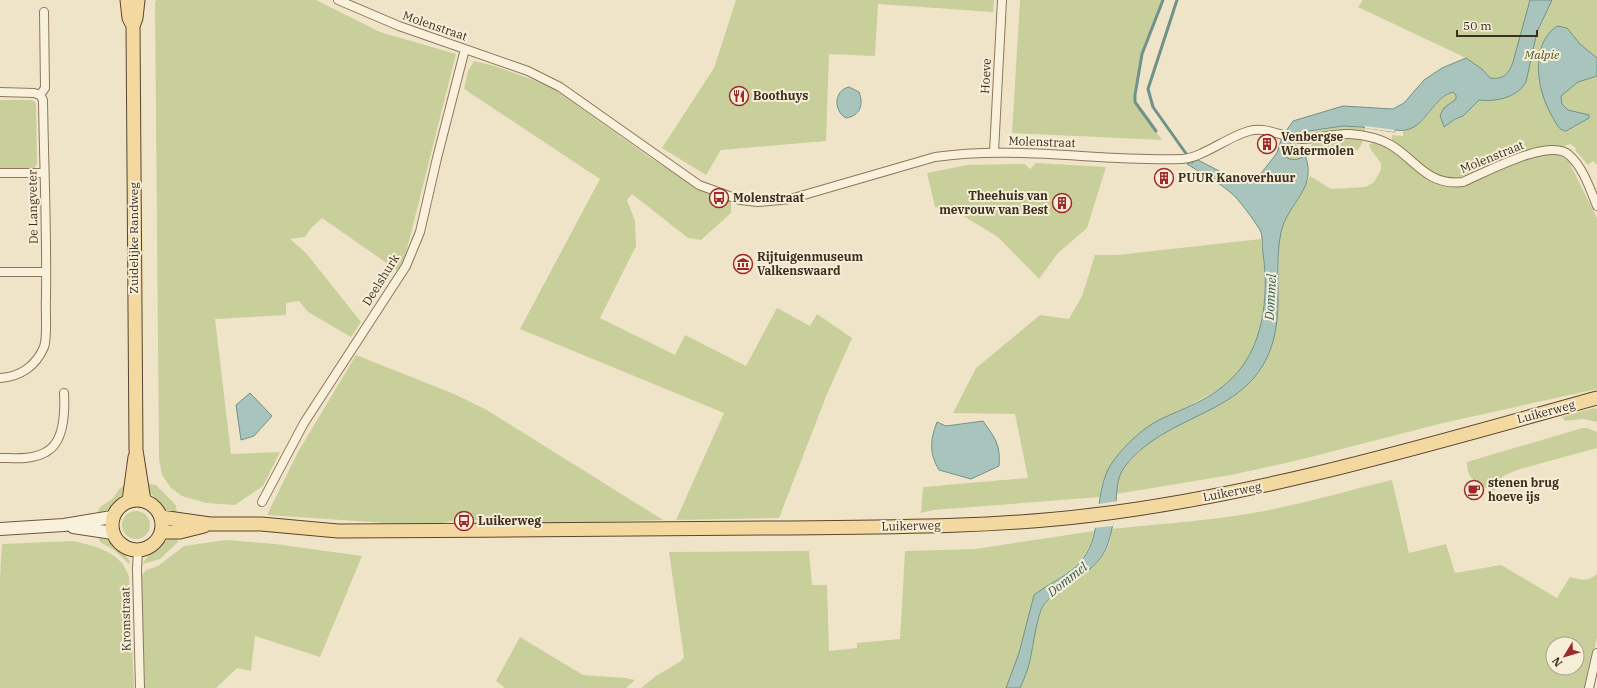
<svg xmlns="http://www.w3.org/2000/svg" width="1597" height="688" font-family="'IBM Plex Serif',serif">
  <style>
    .green { fill: #c9cf9b; fill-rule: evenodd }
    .water { fill: #a9c4bc; stroke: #6f938a }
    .pier { fill: #f0e4c8 }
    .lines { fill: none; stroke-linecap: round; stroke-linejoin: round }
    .stream { stroke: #6f938a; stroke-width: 3 }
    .street-casing { stroke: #8d765c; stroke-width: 10 }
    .secondary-casing { stroke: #6f573f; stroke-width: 14 }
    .primary-casing { stroke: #5b4430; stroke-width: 15 }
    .street { stroke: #faf1dc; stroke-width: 8 }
    .secondary { stroke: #faf1dc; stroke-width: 12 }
    .primary { stroke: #f3d9a0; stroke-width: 13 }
    .labels { text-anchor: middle; stroke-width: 4; stroke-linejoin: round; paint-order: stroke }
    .street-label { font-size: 12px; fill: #3d2e20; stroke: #f7eed8 }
    .park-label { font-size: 12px; font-style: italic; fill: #4d5a26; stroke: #f7eed8 }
    .poi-label { font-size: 12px; font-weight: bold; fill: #3d2e20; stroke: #f7eed8; text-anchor: start }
    .water-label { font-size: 13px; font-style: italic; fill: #2f5d5a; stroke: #f7eed8 }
  </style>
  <rect width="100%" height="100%" fill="#f0e4c8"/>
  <path class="green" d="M156 0H316L380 32 456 54 405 257 398 271 322 218 311 228 305 237 290 239 306 253 361 322 351 337 308 312 299 301 286 303V315L215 319 231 454 280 452 263 486 235 505 206 503 182 496 171 488 162 475 159 459 155 3Z
    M736 0H994L993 12 878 4 875 56 829 54 826 141 721 150 706 175 662 148 714 68Z
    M1020 0H1163L1142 54 1135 95 1136 102 1141 111 1162 140 1012 133Z
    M1363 0H1597V165L1593 161 1588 165 1575 150 1576 148 1570 144C1558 150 1544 147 1531 152 1511 160 1467 182 1447 179 1427 177 1407 154 1392 141V135L1403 136V131C1410 128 1417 126 1423 120 1433 111 1439 96 1453 92L1456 95V99L1450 103 1444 127 1455 119 1463 116 1479 100 1489 101 1507 97 1466 58 1358 7Z
    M474 61 495 66 550 86 649 157 699 188 731 202V213L701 240 688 238 632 194 627 200 635 221 636 246 600 318 675 355 685 335 746 366 777 308 810 326 817 314 852 338 827 394 779 518 676 520 724 413 520 329 600 179 464 89 468 71Z
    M0 100H32L36 103 37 163 35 168 32 170 0 169Z
    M1343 126 1365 128V132L1296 134Z
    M1352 138 1360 139 1363 142 1358 150 1322 157 1314 153 1311 146 1313 142Z
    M1291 139 1305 155C1298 161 1292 161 1283 156Z
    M1375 141C1380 144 1386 147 1391 150 1408 161 1422 182 1443 186 1480 193 1540 132 1569 162L1597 218V389L1443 423 1299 460 1231 475 1116 494 1119 476 1125 466 1146 445 1181 423 1205 412 1262 368 1275 333 1279 291 1278 246 1282 229 1286 215 1299 198 1310 176 1331 189 1366 187 1374 182 1381 170V163L1371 150 1369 145Z
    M1036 163 1106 167 1087 228 1058 253 1039 279 998 237 960 214 935 207 927 173 967 165 1025 164 1030 169Z
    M1261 239C1268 287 1269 345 1230 381 1216 393 1200 398 1186 408 1167 421 1149 438 1132 452 1113 467 1102 471 1100 497L933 510 921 513 923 487 1028 478 1015 414 953 413 976 368 1040 315 1069 319 1082 296 1095 255H1117Z
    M356 355 454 394 485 409 663 520 549 523 518 520H455L431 526 267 515 298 452Z
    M1594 408 1597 409V422L1583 419 1565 421 1562 417Z
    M1582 428H1587L1597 432V448L1517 470 1503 476 1494 491C1479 486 1466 479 1467 462Z
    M1392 480 1409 553 1446 544 1455 573 1501 565 1557 598 1570 577C1582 580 1587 582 1597 574V638L1586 688H1020C1023 679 1027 671 1029 662 1034 646 1036 615 1046 603 1066 579 1113 568 1111 529 1158 524 1206 521 1253 513 1300 505 1346 491 1392 480ZM1553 644H1577V668H1553Z
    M149 484 156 485 173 502 176 506 177 513 166 512 149 491Z
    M125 485C126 496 109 513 98 512 100 504 107 504 112 499 117 494 118 488 125 485Z
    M122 525a14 14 0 1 1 28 0a14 14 0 1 1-28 0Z
    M1094 531C1085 570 1062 573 1034 595L1019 653 1006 688H641L656 676 681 661 684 657 669 552 809 551 812 585H827L829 651 857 648V643L900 639 905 551 975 549Z
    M177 535 178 542 160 559 143 564C145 555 168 538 177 535Z
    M98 536C110 539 122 550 130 561L129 564 114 550 100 542Z
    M226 540 275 544 362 556 320 657 255 636 251 671 237 668 216 688H145L141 577 146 570 158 566 184 546Z
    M72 541C94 545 123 553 129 577L134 688H0V577L2 544Z
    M520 637 583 675 626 678 635 680 626 688H505L496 681Z"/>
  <path class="water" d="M1530 0H1552L1537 32 1526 82C1517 98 1495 102 1479 100L1463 116 1455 119 1444 127 1440 115 1444 108 1456 99V95L1453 92C1430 98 1425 135 1396 130L1394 132 1361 127 1343 126 1295 133 1284 156C1292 161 1298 161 1305 155 1318 189 1288 202 1281 232 1274 265 1282 299 1275 333 1258 417 1172 408 1126 465 1117 476 1117 488 1116 502 1115 515 1111 537 1106 549 1092 578 1058 583 1043 606 1037 616 1033 647 1030 660 1028 670 1024 679 1020 688H1006L1019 653 1034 595C1049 583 1070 575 1082 560 1105 531 1092 488 1114 460 1126 444 1142 429 1159 420 1184 408 1210 400 1230 380 1264 349 1269 297 1263 253 1262 247 1263 235 1260 230 1253 219 1239 199 1230 192 1217 181 1201 173 1187 164L1198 160 1242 183 1251 181 1259 176 1277 153 1282 137 1293 121 1343 106 1393 109 1404 103 1424 80 1442 68 1466 58 1482 69 1490 78C1503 80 1509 74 1513 62Z
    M1557 26 1567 28 1580 44 1597 58V76L1578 82 1561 96 1562 104 1568 110 1589 115V118L1566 131C1558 130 1556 123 1552 116 1537 91 1529 45 1557 26Z
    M849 87 859 92C864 105 860 116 846 118 833 111 834 90 849 87Z
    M250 393 272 416 254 436 241 440 236 405Z
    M983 421C995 438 1001 445 999 466L971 479 939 470C929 453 930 440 937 422L946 426Z"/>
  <path class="pier" d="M1365 126 1395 130 1394 132 1365 128Z
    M1118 501 1113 526 1093 528 1098 504Z"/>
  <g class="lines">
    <path class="stream" d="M1177 0 1148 89 1153 107 1192 162
      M1156 131 1135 102V95L1142 54 1163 0"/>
    <g class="street-casing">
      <path id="street" d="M338 0 399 26 528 71 560 87 699 185 740 200 758 202 790 199 935 157C1017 145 1100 162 1182 159 1202 158 1229 136 1249 131 1268 126 1283 138 1302 139 1318 139 1334 133 1350 134 1363 135 1379 138 1391 145 1417 161 1427 186 1463 182 1484 173 1550 137 1569 155 1583 167 1590 189 1597 206
        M0 92 34 93 40 95
        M994 152 1002 0
        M0 173H44
        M0 272H46
        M0 378C20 377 36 366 44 347 48 336 45 311 46 298 47 232 44 166 43 100L40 95 45 88 44 12
        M0 458C15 458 32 460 46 452 65 442 65 411 64 393
        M262 502 304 423 406 266 420 232 437 158 465 49
        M138 550 137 569 140 688
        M1589 688 1597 653"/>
    </g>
    <g class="secondary-casing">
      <path id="secondary" d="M73 527 113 533
        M0 529 64 525 112 517"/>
    </g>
    <g class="primary-casing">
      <path id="primary" d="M127 0 129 18 132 24
        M138 0 136 18 133 26 136 450 144 501
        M112 525a25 25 0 1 1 50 0a25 25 0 1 1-50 0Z
        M129 501 135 457
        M161 517 210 524H261L338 531C483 530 628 530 773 528 880 527 987 528 1093 515 1265 494 1430 444 1597 398
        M161 532H180L204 526"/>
    </g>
    <use href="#street" class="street"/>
    <use href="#secondary" class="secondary"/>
    <use href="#primary" class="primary"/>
  </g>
  <defs>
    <g id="restaurant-ring" transform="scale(1)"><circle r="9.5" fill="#f7eed8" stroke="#9e2a2b" stroke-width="1.5"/><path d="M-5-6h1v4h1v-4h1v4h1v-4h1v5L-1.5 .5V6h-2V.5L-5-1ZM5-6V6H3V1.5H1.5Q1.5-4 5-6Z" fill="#9e2a2b"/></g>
    <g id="building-ring" transform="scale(1)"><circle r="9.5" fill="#f7eed8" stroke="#9e2a2b" stroke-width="1.5"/><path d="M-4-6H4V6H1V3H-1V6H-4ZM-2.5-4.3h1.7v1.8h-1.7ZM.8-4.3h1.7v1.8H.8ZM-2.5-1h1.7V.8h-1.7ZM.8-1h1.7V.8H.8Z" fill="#9e2a2b"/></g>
    <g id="bus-ring" transform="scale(1)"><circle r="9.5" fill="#f7eed8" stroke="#9e2a2b" stroke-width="1.5"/><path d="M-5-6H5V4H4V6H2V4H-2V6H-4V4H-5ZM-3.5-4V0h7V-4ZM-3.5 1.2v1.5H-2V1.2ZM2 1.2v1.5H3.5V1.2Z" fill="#9e2a2b"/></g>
    <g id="museum-ring" transform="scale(1)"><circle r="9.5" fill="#f7eed8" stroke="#9e2a2b" stroke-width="1.5"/><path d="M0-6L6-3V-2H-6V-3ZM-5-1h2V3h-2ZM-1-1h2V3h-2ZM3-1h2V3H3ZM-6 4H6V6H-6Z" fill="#9e2a2b"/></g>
    <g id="cafe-ring" transform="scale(1)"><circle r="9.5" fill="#f7eed8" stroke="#9e2a2b" stroke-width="1.5"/><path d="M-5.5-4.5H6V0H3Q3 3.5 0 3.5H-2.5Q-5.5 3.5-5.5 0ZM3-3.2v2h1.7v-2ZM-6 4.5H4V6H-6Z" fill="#9e2a2b"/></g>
  </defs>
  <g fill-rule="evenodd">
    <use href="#restaurant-ring" x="739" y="96"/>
    <use href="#building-ring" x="1267" y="144"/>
    <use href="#building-ring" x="1164" y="178"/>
    <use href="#bus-ring" x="719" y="198"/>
    <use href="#building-ring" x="1062" y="203"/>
    <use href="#museum-ring" x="743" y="264"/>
    <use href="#cafe-ring" x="1474" y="490"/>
    <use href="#bus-ring" x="464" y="521"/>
  </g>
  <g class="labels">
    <g class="street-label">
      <text transform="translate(435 26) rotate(19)" y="4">Molenstraat</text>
      <text transform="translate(986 76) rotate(-87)" y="4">Hoeve</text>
      <text transform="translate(1042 142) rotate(2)" y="4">Molenstraat</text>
      <text transform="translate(1492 157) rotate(-22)" y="4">Molenstraat</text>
      <text transform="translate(33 207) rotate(-91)" y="4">De Langveter</text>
      <text transform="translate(134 238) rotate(-90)" y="4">Zuidelijke Randweg</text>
      <text transform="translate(381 280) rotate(-58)" y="4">Deelshurk</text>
      <text transform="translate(1546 412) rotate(-15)" y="4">Luikerweg</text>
      <text transform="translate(1232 492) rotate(-11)" y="4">Luikerweg</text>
      <text transform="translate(911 526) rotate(-1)" y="4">Luikerweg</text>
      <text transform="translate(126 619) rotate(-91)" y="4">Kromstraat</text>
    </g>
    <g class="park-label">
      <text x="1542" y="59">Malpie</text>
    </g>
    <g class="poi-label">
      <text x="753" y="100">Boothuys</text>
      <text x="1281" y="141">Venbergse<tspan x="1281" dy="14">Watermolen</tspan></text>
      <text x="1178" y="182">PUUR Kanoverhuur</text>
      <text x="1048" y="200" text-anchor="end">Theehuis van<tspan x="1048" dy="14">mevrouw van Best</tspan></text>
      <text x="733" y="202">Molenstraat</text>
      <text x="757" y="261">Rijtuigenmuseum<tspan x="757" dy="14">Valkenswaard</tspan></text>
      <text x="1488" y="487">stenen brug<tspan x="1488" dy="14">hoeve ijs</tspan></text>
      <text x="478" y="525">Luikerweg</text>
    </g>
    <g class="water-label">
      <text transform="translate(1270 297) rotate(-87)" y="5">Dommel</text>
      <text transform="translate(1067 579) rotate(-38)" y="5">Dommel</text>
    </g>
  </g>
  <g transform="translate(1565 656) rotate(232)"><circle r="19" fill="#f7eed8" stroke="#ada18e"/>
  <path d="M0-3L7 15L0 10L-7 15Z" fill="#9e2a2b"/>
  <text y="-6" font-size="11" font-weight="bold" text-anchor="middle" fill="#3d2e20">N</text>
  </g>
  <path d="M1457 30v6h80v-6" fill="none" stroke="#3d2e20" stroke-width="2"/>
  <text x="1463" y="30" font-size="12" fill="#3d2e20" stroke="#f7eed8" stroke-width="3" paint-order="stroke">50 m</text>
</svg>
